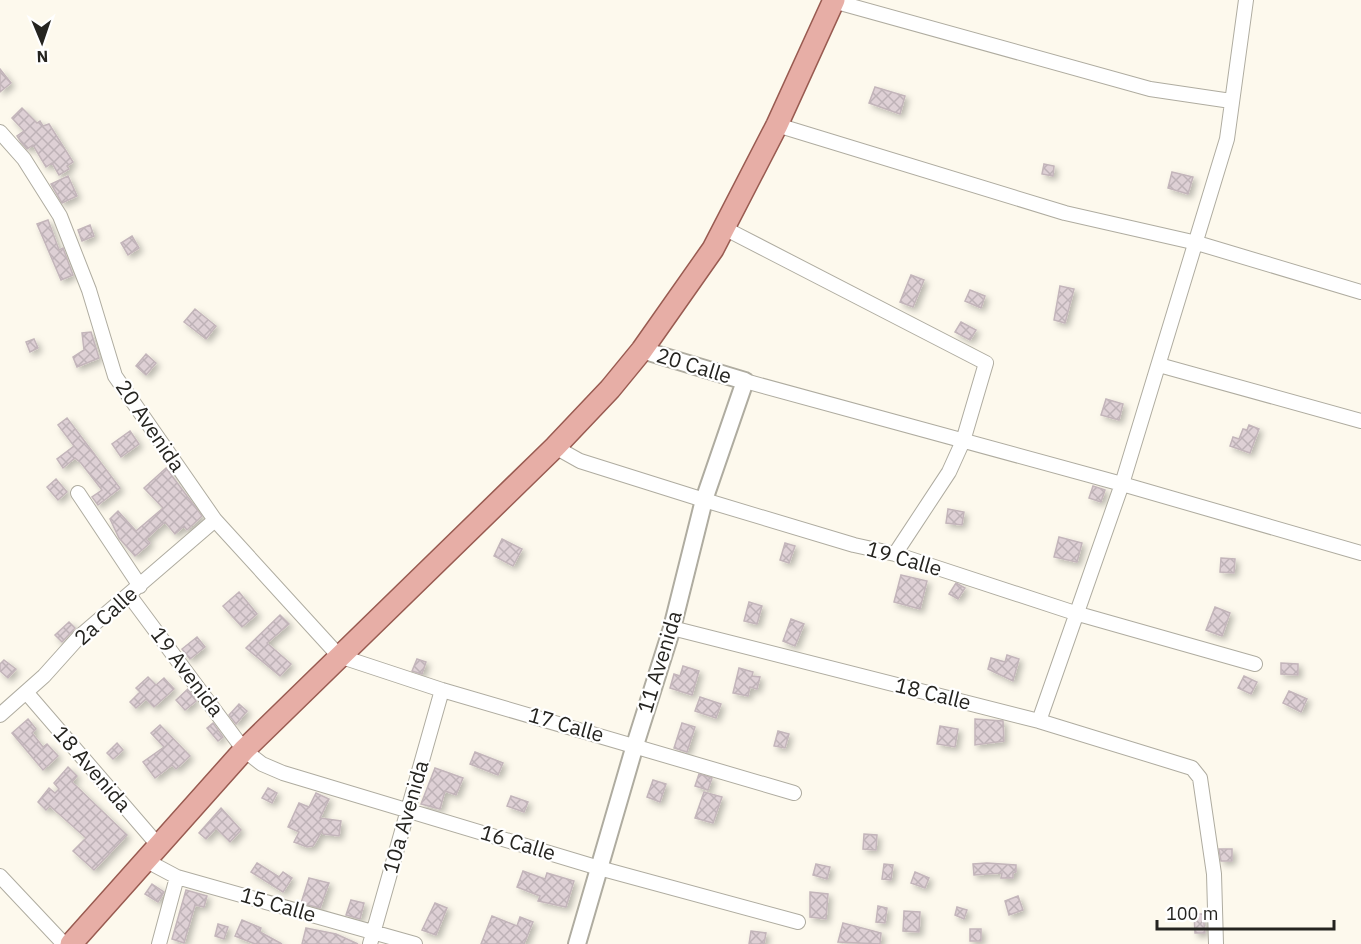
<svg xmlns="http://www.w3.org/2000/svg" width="1361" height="944" font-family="'IBM Plex Sans',sans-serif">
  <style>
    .building { fill: url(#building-cross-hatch); stroke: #c3b5ba; stroke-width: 1.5; filter: url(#shadow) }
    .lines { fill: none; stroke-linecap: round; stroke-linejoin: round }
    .minor-casing { stroke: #afaca0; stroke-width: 16 }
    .tertiary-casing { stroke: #afaca0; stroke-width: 20 }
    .primary-casing { stroke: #995b51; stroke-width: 24 }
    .minor { stroke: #fff; stroke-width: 14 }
    .tertiary { stroke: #fff; stroke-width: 16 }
    .primary { stroke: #e7aea6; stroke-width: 21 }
    .labels { text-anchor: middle; stroke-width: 4.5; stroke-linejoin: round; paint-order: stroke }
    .street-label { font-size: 21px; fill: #252420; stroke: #fff }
  </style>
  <defs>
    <pattern id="building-cross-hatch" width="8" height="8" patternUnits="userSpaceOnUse" patternTransform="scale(1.5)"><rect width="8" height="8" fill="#ded0d5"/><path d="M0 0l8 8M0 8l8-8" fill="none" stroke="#beb2b7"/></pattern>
    <filter id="shadow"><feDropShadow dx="3.5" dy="3.5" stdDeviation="3" flood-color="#0004"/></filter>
  </defs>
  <rect width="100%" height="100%" fill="#fdf9ed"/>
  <path class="building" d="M0 69 11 83 0 92Z
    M875 87 905 96 900 114 869 103Z
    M22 108 37 123 40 121 43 126 49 124 73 162 67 166 69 169 59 175 52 163 46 167 33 145 27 149 21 142 17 136 24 131 12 118Z
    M1044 164 1054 166 1053 176 1042 174Z
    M1172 172 1193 177 1188 194 1168 188Z
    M68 176 77 196 62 203 51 184Z
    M48 220 59 250 63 248 73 275 61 280 37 224Z
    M90 225 94 236 82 241 78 230Z
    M132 236 139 248 128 255 121 243Z
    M911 275 924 280 913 307 900 302Z
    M1060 286 1074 289 1065 323 1054 320Z
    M970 290 985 296 981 308 965 301Z
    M195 309 216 326 206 339 184 322Z
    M961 322 976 330 970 340 955 332Z
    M91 332 99 358 77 367 73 357 84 350 82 333Z
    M34 339 38 348 30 352 26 342Z
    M146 354 156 363 146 375 136 366Z
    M1106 399 1123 404 1119 420 1101 415Z
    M67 418 120 488 98 505 92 497 102 490 81 463 75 458 63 468 57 459 74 446 58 425Z
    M1249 425 1259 429 1250 453 1230 446 1233 437 1239 439 1243 429 1247 430Z
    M130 431 139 444 121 457 112 444Z
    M166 468 202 516 187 530 184 526 175 534 165 522 146 539 150 543 135 556 119 538 110 519 118 511 136 531 163 508 144 488Z
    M56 479 67 492 58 500 47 487Z
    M1093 486 1105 490 1101 502 1089 498Z
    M948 509 964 512 962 525 946 523Z
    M1059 537 1082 543 1077 562 1054 557Z
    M502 539 522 549 513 566 494 556Z
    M785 543 795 546 789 563 780 560Z
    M1221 558 1235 559 1234 573 1220 572Z
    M901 575 927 581 920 609 894 602Z
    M956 583 965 588 958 599 949 594Z
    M239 592 257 614 242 627 223 606Z
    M749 602 762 606 757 624 744 621Z
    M1215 607 1230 613 1222 636 1206 630Z
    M280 615 289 624 267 643 291 664 280 676 246 648Z
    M791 619 804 624 795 646 783 641Z
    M69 622 75 628 62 642 55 635Z
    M197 637 205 647 190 659 182 649Z
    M1007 655 1019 659 1013 681 988 669 991 658 1005 662Z
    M417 659 426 662 422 674 412 671Z
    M4 660 16 669 8 678 0 671V664Z
    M1281 663 1298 664V675L1281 674Z
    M683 666 699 671 692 695 670 688 674 674 680 676Z
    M739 668 753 672 752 676 760 677 757 689 750 687 748 696 733 693Z
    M1244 676 1257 682 1251 694 1238 688Z
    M148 677 156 685 164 678 174 689 154 707 146 699 136 708 130 702 140 692 136 688Z
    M188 689 196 701 185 710 176 700Z
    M1289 691 1307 699 1301 712 1283 703Z
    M700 697 721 704 716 718 695 711Z
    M239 704 247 711 236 724 229 715Z
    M28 719 36 729 32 733 43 747 47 744 58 756 43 770 12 733Z
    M975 719 1003 721 1004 741 975 745Z
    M213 723 223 737 218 741 207 728Z
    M682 723 695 727 687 752 674 748Z
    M160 725 190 756 176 769 172 765 155 778 143 762 164 747 151 733Z
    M940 726 958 729 955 747 937 744Z
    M778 731 789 734 785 748 774 746Z
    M117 743 123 750 113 759 107 753Z
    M475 752 503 763 498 775 470 764Z
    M68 767 77 776 72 782 127 835 94 870 73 851 86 838 50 806 46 810 38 802 49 788 55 793 59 789 54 783Z
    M435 768 463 778 456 795 445 791 440 809 421 804Z
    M699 774 712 778 708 790 695 786Z
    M653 780 666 784 660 802 647 797Z
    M268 788 277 793 272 803 262 798Z
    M704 792 722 797 713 823 695 818Z
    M316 793 329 799 320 818 341 821 339 836 323 834 322 831 313 846 307 847 294 842 299 832 288 827 299 803 309 807Z
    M511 796 528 802 524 812 507 806Z
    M221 808 241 830 230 842 216 828 206 839 199 833Z
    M864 834 877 835 876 850 863 849Z
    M1219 849H1232V861H1221Z
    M257 863 279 877 283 872 292 878 283 892 251 872Z
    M987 863 1016 865V872L1013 873V878H1001L1002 873 974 875 973 864Z
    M816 864 830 867 827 879 813 875Z
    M884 864 893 865 891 880 882 879Z
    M523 871 545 879 547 873 574 881 566 907 538 901 540 896 517 887Z
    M915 872 929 878 925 888 911 883Z
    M309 878 329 883 320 908 301 903Z
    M152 884 164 892 158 902 145 894Z
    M186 890 207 896 204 907 195 905 184 943 172 939Z
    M810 892 828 894 826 919 810 917Z
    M1018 896 1023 910 1009 915 1005 901Z
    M351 900 364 903 360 919 346 915Z
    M435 903 447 908 436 935 422 930Z
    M878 906 887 908 885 923 876 922Z
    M957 907 967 910 964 919 955 915Z
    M904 911 920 912 919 932 903 931Z
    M1194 914H1203L1205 933H1195Z
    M492 916 517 926 520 917 533 922 524 944H481Z
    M242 920 261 928 260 932 282 944H255L235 936Z
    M843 923 881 933 880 944 838 942Z
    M218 924 228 927 224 939 215 936Z
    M306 928 336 934 358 944H302Z
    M970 929H981V941H970Z
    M751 931 766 933 764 944H749Z"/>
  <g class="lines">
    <g class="minor-casing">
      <path id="minor" d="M833 1 1150 89 1231 101
        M777 125 1065 213 1197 243 1361 292
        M0 132 24 159 60 216 89 290 115 376 215 520 339 656 442 690 794 793
        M724 228 986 363 963 441 949 472 895 554
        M1159 365 1361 421
        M745 381 1122 484 1361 553
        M555 447 580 461 704 500 854 545 895 554 1075 613 1255 664
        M78 493 140 586
        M129 595 244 750 262 764 283 773 599 868 798 922
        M672 628 1039 721 1192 768 1200 778 1214 874 1216 944
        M26 692 158 845
        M0 715 44 676 79 637 215 520
        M1039 721 1122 484 1227 139 1246 0
        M145 860 177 877 415 944
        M0 876 64 944
        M159 944 177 877
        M370 944 442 690"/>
    </g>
    <g class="tertiary-casing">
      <path id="tertiary" d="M577 944 635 745 672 628 704 500 745 381 642 350"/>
    </g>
    <g class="primary-casing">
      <path id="primary" d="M71 944 244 750 555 447 610 389 642 350 713 249 777 125 834 0"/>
    </g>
    <use href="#minor" class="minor"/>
    <use href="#tertiary" class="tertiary"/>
    <use href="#primary" class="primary"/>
  </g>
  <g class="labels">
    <g class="street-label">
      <text transform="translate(694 366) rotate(17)" y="7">20 Calle</text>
      <text transform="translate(150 426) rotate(56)" y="7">20 Avenida</text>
      <text transform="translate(904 559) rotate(16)" y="7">19 Calle</text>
      <text transform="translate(106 616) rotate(-42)" y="7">2a Calle</text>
      <text transform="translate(660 662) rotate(-73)" y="7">11 Avenida</text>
      <text transform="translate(187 672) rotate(53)" y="7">19 Avenida</text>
      <text transform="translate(933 694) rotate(14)" y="7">18 Calle</text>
      <text transform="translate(566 725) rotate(16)" y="7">17 Calle</text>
      <text transform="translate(92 769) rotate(49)" y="7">18 Avenida</text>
      <text transform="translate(406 817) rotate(-74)" y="7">10a Avenida</text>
      <text transform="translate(518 843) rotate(17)" y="7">16 Calle</text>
      <text transform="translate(278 905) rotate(16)" y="7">15 Calle</text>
    </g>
  </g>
  <g transform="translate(42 42) rotate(178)" stroke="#ffffff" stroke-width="4.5" paint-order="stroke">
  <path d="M0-4.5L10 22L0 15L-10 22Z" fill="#252420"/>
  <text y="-9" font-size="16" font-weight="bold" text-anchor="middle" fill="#252420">N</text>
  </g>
  <path d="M1157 920v9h177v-9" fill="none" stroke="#252420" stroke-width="3"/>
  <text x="1166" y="920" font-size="18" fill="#252420" stroke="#ffffff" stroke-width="4.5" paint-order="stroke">100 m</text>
</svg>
